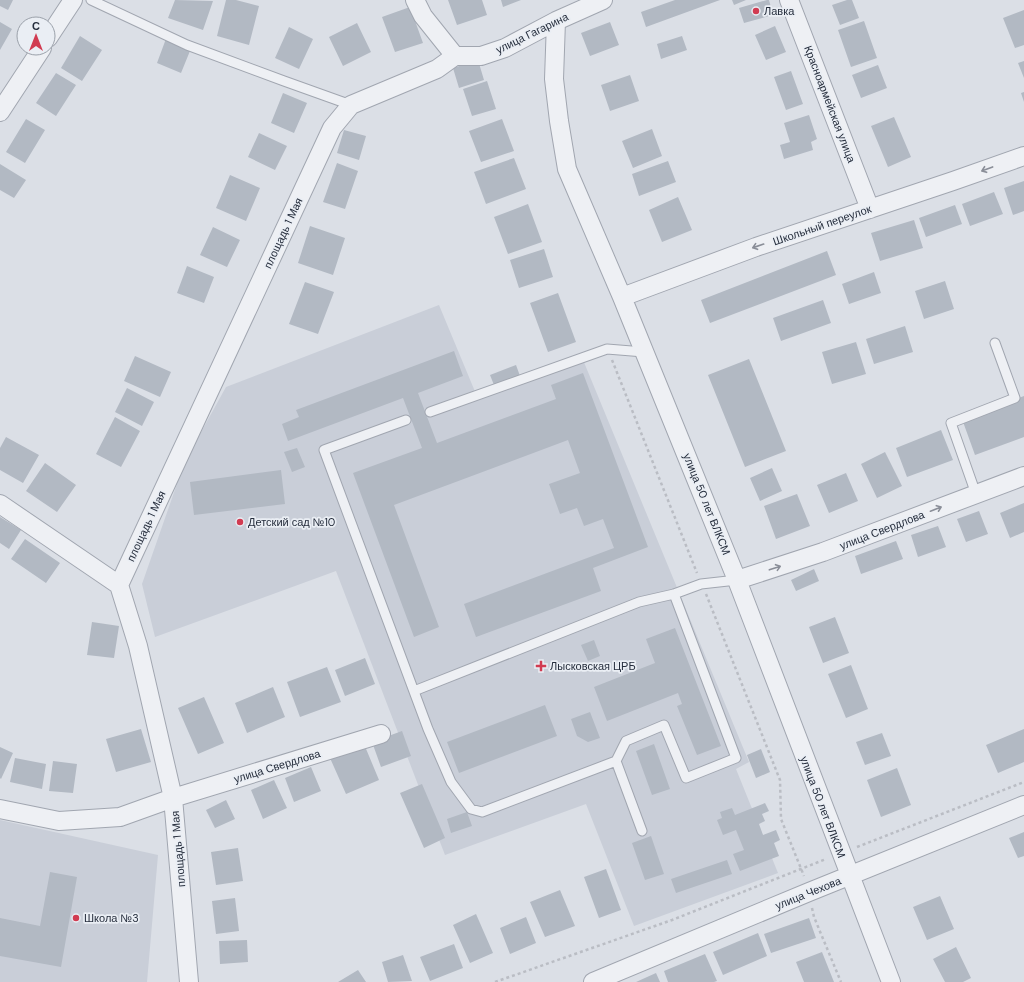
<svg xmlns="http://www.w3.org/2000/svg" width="1024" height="982" font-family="'DM Sans',sans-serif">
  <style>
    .built { fill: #c9ced8 }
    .building { fill: #b2b9c3 }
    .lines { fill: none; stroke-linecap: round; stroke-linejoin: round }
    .service-casing { stroke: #a1a6b0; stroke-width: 11 }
    .minor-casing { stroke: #a1a6b0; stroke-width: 20 }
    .path { stroke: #babdc4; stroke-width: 2.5; stroke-dasharray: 3 3; stroke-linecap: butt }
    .service { stroke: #eef0f4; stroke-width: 9 }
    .minor { stroke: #eef0f4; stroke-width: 18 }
    .oneway { stroke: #8a8e98 }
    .poi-dot { fill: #d13b51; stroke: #eaeef4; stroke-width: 1.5 }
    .labels { text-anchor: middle; stroke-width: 3.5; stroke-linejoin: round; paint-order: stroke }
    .poi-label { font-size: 11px; fill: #252d3c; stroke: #eaeef4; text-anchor: start }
    .street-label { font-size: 11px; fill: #252d3c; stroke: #eaeef4 }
  </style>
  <rect width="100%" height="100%" fill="#dbdfe6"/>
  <path class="built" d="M439 305 476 394 581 355 749 762 736 769 778 873 634 926 586 804 445 855 336 571 155 637 142 584 185 461 226 387Z
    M0 820 158 855 147 982H0Z"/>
  <path class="building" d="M0 0H13L8 10 0 6Z
    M175 0 213 1 203 30 168 18Z
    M226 0H236L259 6 249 45 217 36Z
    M448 0H482L487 15 457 25Z
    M501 0H521L503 7Z
    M675 0H720L646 27 641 12Z
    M732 0H746L734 5Z
    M767 0H769L773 15 744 23 739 8Z
    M847 0H852L859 18 840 25 832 5Z
    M410 7 423 43 395 52 382 17Z
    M1024 10V45L1015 48 1003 18Z
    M864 21 877 58 851 67 838 30Z
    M0 22 12 29 0 50Z
    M610 22 619 45 590 56 581 33Z
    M357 23 371 52 343 66 329 37Z
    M775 26 786 52 766 60 755 35Z
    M289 27 313 39 299 69 275 58Z
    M80 36 102 50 82 81 61 68Z
    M167 36 192 46 181 73 157 63Z
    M682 36 687 50 661 59 657 44Z
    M478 60 484 80 459 88 453 68Z
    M1024 61V78L1018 63Z
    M878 65 887 88 861 98 852 75Z
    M791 71 803 104 786 110 774 77Z
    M56 73 76 85 56 116 36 103Z
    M630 75 639 101 610 111 601 85Z
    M487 81 496 109 472 116 463 89Z
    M1024 92V102L1021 93Z
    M283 93 307 103 294 133 271 123Z
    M809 115 817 139 811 142 813 150 784 159 780 145 790 142 784 123Z
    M894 117 911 157 888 167 871 126Z
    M26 119 45 130 25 163 6 152Z
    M502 119 514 151 481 162 469 131Z
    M652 129 662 156 633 168 622 141Z
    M344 130 366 136 359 160 337 153Z
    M259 133 287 146 275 170 248 157Z
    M514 158 526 189 486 204 474 172Z
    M668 161 676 182 639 196 632 174Z
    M337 163 358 171 345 209 323 202Z
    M0 164 26 180 14 198 0 190Z
    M230 175 260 188 246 221 216 208Z
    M1024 181V211L1013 215 1004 188Z
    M994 192 1003 214 970 226 962 204Z
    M678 197 692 230 662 242 649 210Z
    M528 204 542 242 508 254 494 217Z
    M955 205 962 224 926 237 919 218Z
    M914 220 923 248 880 261 871 233Z
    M310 226 345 238 333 275 298 263Z
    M213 227 240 240 227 267 200 255Z
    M544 249 553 277 519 288 510 260Z
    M827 251 836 275 710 323 701 300Z
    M187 266 214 277 204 303 177 293Z
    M874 272 881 293 849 304 842 284Z
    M945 281 954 309 924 319 915 291Z
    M305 282 334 292 318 334 289 324Z
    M558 293 576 342 548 352 530 303Z
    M823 300 831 323 781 341 773 318Z
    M905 326 913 352 874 364 866 339Z
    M856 342 866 374 832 384 822 352Z
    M454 351 463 376 418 393 437 443 556 399 551 385 583 373 648 547 593 568 601 591 476 637 464 604 614 548 603 519 584 526 577 508 560 514 549 484 580 473 568 440 394 505 439 627 414 637 353 473 422 448 403 398 288 441 282 424 299 417 296 410Z
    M135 356 171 372 160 397 124 381Z
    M749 359 786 451 745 467 708 375Z
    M516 365 520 376 494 385 490 375Z
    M127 388 154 402 142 426 115 412Z
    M1024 396V437L975 455 962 419Z
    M115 417 140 431 121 467 96 454Z
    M941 430 953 460 907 477 896 448Z
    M6 437 39 455 23 483 0 470V448Z
    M297 448 305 467 292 472 284 452Z
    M885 452 902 486 877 498 861 464Z
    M45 463 76 485 57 512 26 491Z
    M772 468 782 491 760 501 750 478Z
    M281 470 285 504 194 515 190 482Z
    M846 473 858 501 829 513 817 485Z
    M797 494 810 526 776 539 764 506Z
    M1024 503V532L1010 538 1000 513Z
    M979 511 988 534 966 542 957 519Z
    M0 517 21 530 9 549 0 543Z
    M938 526 946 547 918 557 911 535Z
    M25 539 60 563 46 583 11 559Z
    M896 541 903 559 861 574 855 556Z
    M814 569 819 581 796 591 791 580Z
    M835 617 849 653 823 663 809 627Z
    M92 622 119 626 114 658 87 655Z
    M675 628 721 746 697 755 677 706 682 704 678 693 607 721 594 687 655 663 646 639Z
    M594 640 600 656 588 661 581 645Z
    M365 658 375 684 345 696 335 670Z
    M851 665 868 709 846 718 828 674Z
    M327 667 341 702 300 717 287 682Z
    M273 687 285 717 247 733 235 703Z
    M204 697 224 743 198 754 178 708Z
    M545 705 557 736 459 773 447 742Z
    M590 712 600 738 588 742 577 736 571 719Z
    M141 729 151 762 116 772 106 739Z
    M1024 729V762L998 773 986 745Z
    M402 731 411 756 381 767 372 742Z
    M882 733 891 756 865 765 856 742Z
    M364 744 379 780 346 794 330 758Z
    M654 744 670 789 652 795 636 751Z
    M0 747 13 753 1 779 0 778Z
    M761 749 770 772 756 778 747 755Z
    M15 758 46 764 42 789 10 782Z
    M53 761 77 764 73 793 49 791Z
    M311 767 321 791 294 802 285 778Z
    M897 768 911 805 881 817 867 780Z
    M274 780 287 808 263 819 251 790Z
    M422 784 445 838 424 848 400 793Z
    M226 800 235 819 215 828 206 810Z
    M765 803 769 811 762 814 765 821 759 824 763 835 776 830 780 840 774 843 779 856 740 871 733 854 744 850 736 830 723 835 717 820 722 818 720 812 732 808 735 815Z
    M467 812 472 826 451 833 447 819Z
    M1024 832V856L1018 858 1009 838Z
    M651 836 664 874 645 880 632 843Z
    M238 848 243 881 216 885 211 852Z
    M727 860 732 874 676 893 671 879Z
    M606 869 621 910 599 918 584 877Z
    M50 872 77 877 61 967 0 956V918L40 926Z
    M560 890 575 926 545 937 530 902Z
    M940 896 954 929 927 940 913 907Z
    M235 898 239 931 216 934 212 901Z
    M476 914 493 953 470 963 453 925Z
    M526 917 536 943 510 954 500 928Z
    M809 918 816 938 771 953 764 934Z
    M758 933 767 956 723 975 713 952Z
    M247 940 248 962 220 964 219 941Z
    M454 944 463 968 430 981 420 957Z
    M956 947 971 978 963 982H945L933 959Z
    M822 952 834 982H804L796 962Z
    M705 954 717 981 714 982H668L664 971Z
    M403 955 412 981 388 982 382 962Z
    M358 970 366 982H338Z
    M656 973 660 982H636Z"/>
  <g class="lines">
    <g class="service-casing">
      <path id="service" d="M91 0 187 45 284 81 351 105
        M430 412 607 349 644 352
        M406 420 324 450 428 729 451 782 471 809 482 812 616 761 626 741 664 725 686 778 736 758 674 594
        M976 494 951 423 1015 398 995 343
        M414 691 639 602 674 594 701 584 737 580
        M616 761 642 831"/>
    </g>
    <g class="minor-casing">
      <path id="minor" d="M415 0 423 16 455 56
        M789 0 870 209
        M556 21 554 79 559 121 567 169 622 297 737 580 891 982
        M48 38 73 0
        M0 112 42 48
        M622 297 756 247 953 181 1024 156
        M0 504 119 585
        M737 580 823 552 1024 476
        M0 809 59 821 120 817 173 798 381 734
        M189 982 173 798 138 646 119 585 332 128 351 105 437 69 455 56H481L505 48 556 21 603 0
        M593 982 809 892 1024 805"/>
    </g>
    <path class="path" d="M612 360 697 573
      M706 594 780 780 781 819 804 876
      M857 847 1024 782
      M812 908 814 917 841 982
      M495 982 672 920 826 859"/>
    <use href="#service" class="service"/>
    <use href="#minor" class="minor"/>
  </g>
  <defs><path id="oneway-shaft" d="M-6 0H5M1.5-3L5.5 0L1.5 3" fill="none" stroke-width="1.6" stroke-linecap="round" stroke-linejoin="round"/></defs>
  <g class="oneway">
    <use href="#oneway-shaft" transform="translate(987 169) rotate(160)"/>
    <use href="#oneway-shaft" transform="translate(758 246) rotate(161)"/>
    <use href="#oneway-shaft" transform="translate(936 509) rotate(-21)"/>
    <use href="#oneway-shaft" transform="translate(775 568) rotate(-18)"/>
  </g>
  <g class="poi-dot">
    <circle cx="756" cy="11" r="4"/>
    <circle cx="240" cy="522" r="4"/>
    <path d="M539 660h4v4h4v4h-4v4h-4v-4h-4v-4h4z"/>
    <circle cx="76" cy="918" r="4"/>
  </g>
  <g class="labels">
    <g class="poi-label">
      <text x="764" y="15">Лавка</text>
      <text x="248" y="526">Детский сад №10</text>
      <text x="550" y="670">Лысковская ЦРБ</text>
      <text x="84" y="922">Школа №3</text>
    </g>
    <g class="street-label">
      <text transform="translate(532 33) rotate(-26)" y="4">улица Гагарина</text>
      <text transform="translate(830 104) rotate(69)" y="4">Красноармейская улица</text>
      <text transform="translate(822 225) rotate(-19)" y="4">Школьный переулок</text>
      <text transform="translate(283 233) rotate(-65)" y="4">площадь 1 Мая</text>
      <text transform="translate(707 504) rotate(68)" y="4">улица 50 лет ВЛКСМ</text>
      <text transform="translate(146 526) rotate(-65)" y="4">площадь 1 Мая</text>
      <text transform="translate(882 530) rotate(-21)" y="4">улица Свердлова</text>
      <text transform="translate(277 766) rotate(-17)" y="4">улица Свердлова</text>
      <text transform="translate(823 807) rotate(69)" y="4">улица 50 лет ВЛКСМ</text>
      <text transform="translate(178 849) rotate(-95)" y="4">площадь 1 Мая</text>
      <text transform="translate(808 893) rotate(-22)" y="4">улица Чехова</text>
    </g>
  </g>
  <g transform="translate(36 36)"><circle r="19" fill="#eaeef4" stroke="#9ba1aa"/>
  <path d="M0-3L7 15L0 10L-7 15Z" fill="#d13b51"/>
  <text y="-6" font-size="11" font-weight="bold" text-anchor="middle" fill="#252d3c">С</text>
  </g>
</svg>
